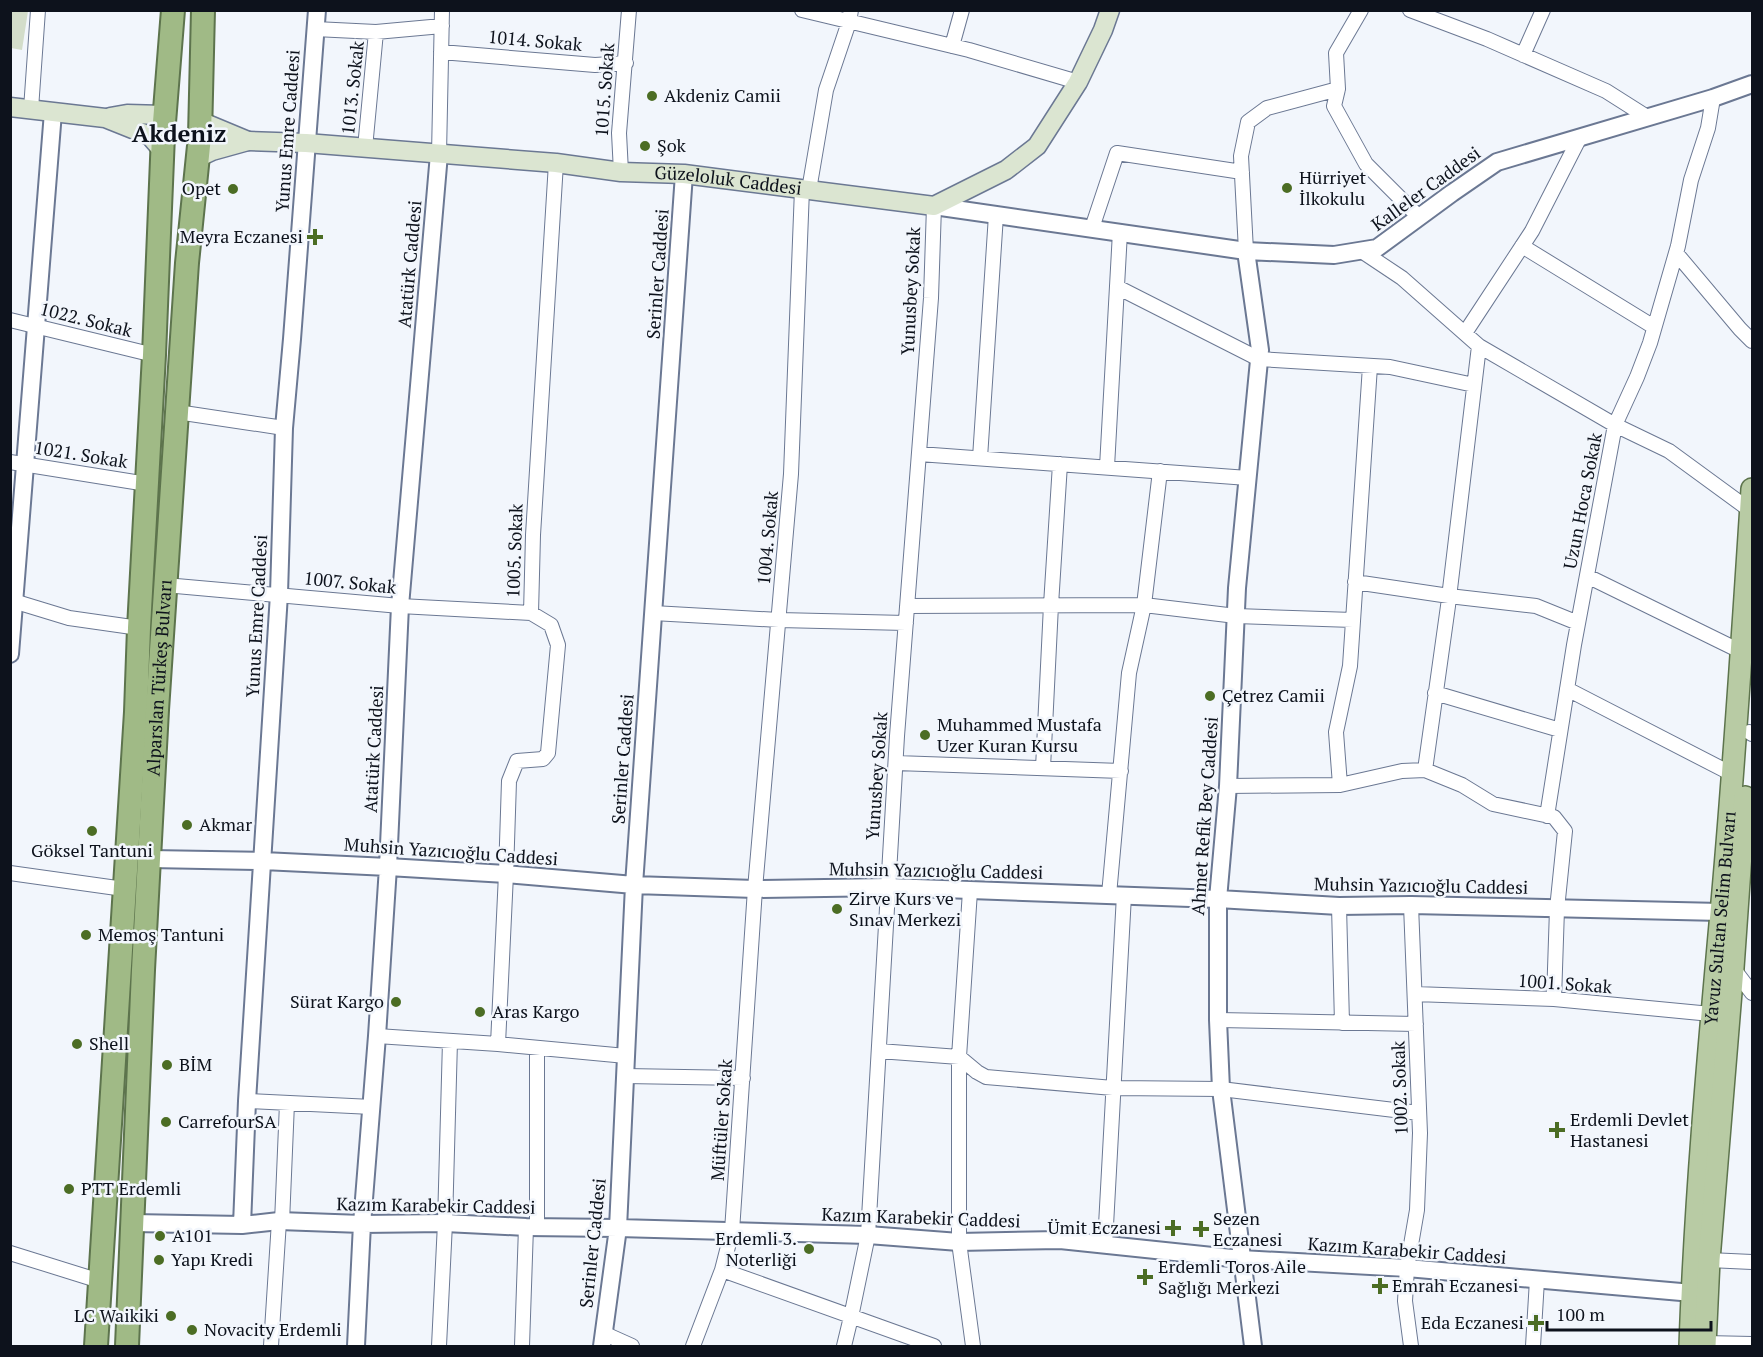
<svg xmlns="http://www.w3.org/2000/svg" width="1763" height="1357" font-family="'PT Serif',serif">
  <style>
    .green { fill: #d3ddca }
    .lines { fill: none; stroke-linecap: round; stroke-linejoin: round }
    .minor-casing { stroke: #6b7893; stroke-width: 16 }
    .tertiary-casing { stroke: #6b7893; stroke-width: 20 }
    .secondary-casing { stroke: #6b7893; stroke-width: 21 }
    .primary-casing { stroke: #5d744d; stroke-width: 24 }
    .trunk-casing { stroke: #5d744d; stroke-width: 26 }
    .minor { stroke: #fff; stroke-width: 14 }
    .tertiary { stroke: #fff; stroke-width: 16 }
    .secondary { stroke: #dbe5d1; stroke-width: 18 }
    .primary { stroke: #b8cba4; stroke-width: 21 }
    .trunk { stroke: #a0ba86; stroke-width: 22 }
    .poi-dot { fill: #4c6d24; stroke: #f2f6fc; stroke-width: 2 }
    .labels { text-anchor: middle; stroke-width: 5; stroke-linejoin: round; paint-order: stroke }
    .street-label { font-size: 18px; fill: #0d121c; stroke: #f2f6fc }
    .poi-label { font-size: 18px; fill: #0d121c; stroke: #f2f6fc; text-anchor: start }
    .district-label { font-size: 24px; font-weight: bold; fill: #0d121c; stroke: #f2f6fc }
  </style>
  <rect width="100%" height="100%" fill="#f2f6fc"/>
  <path class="green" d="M11 10 28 11 22 50 11 48Z"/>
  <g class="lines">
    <g class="minor-casing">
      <path id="minor" d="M802 10 969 50 1078 82
        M1361 10 1336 53 1338 89 1334 106 1366 164 1419 217
        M1410 10 1487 39 1606 91 1647 117
        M315 29 376 32 442 26
        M952 46 962 10
        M441 52 595 65 626 63
        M1523 55 1543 10
        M31 109 38 10
        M365 148 376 32
        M439 154 442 10
        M621 172 619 133 629 10
        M809 190 826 90 849 22 851 10
        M1092 228 1117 153 1242 172
        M1522 246 1654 327
        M1360 250 1402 278 1479 346 1615 425 1669 451 1751 511
        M1246 251 1241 156 1248 122 1267 108 1338 89
        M1676 253 1740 329 1752 341
        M1117 287 1259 359 1390 367 1474 385
        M10 320 154 355
        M1465 333 1532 231 1580 137
        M177 412 284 428
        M919 454 1248 478
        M980 458 996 215
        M10 462 147 484
        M1107 467 1120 232
        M1587 576 1740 651
        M1355 582 1449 596 1536 606 1578 623
        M165 585 400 606 531 613
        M10 600 69 618 139 628
        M907 606 1144 605 1236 616 1353 620
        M653 613 779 620 906 623
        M1567 689 1732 774
        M1435 693 1560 730
        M1749 732 1752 734
        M896 763 1121 771
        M1043 768 1051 605 1060 464
        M1425 770 1448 606 1479 346
        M1340 785 1336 732 1350 666 1370 366
        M1228 786 1340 785 1402 771 1425 770 1462 785 1493 804 1554 817 1565 831 1557 909 1554 999
        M1547 816 1574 645 1615 425 1637 377 1650 343 1678 246 1691 180 1708 128 1713 98
        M10 873 124 889
        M970 891 959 1057V1242L973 1346
        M1109 895 1129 673 1144 605 1160 471
        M1411 905 1420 1133 1417 1210 1407 1268 1405 1301 1411 1346
        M1339 906 1342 1023
        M1733 968 1752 993
        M1415 994 1554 999 1711 1014
        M1218 1020 1416 1024
        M377 1036 498 1044 626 1056
        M498 1044 506 874 509 781 517 761 543 759 548 753 558 645 551 625 531 613 533 535 556 163
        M537 1048V1227
        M879 1051 959 1057 977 1072 986 1077 1113 1088 1221 1089 1419 1113
        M625 1076 743 1078
        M247 1101 372 1107
        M282 1222 287 1103
        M1105 1244 1124 895
        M10 1253 100 1281
        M1709 1260 1752 1262
        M722 1270 934 1346
        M603 1333 632 1346
        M1705 1343 1752 1344
        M271 1346 279 1221
        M439 1346 445 1223 450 1041
        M522 1346 526 1227
        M693 1346 722 1270 732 1231 755 889 791 474 802 189
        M844 1346 851 1317 868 1235 897 736 931 298 934 206
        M1533 1346 1537 1280"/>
    </g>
    <g class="tertiary-casing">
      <path id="tertiary" d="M934 206 1246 251 1334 255 1377 248 1452 193 1497 162 1713 98 1752 84
        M1246 251 1260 350 1237 588 1228 786 1218 899V1020L1221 1089 1253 1346
        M10 654 53 112
        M150 859 263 861 388 867 506 874 634 885 755 889 888 887 1218 899 1339 906 1411 905 1721 912
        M133 1223 242 1225 279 1221 362 1224 445 1223 526 1227 618 1228 868 1235 959 1242 1060 1240 1241 1259 1407 1268 1704 1294
        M242 1225 247 1101 279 594 284 428 292 339 317 10
        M356 1346 362 1224 377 1036 388 867 400 606 439 154
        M602 1346 618 1228 634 885 684 174"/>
    </g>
    <g class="secondary-casing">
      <g id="secondary">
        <path d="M10 107 105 118 150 136 163 151"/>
        <path d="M110 117 127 114 164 115"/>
        <path id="s1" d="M248 141 306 143 556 163 621 172 684 174 934 206 1006 170 1037 146 1078 82 1103 30 1110 10"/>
        <path d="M197 158 212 151 248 141 200 121"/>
      </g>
    </g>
    <g class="primary-casing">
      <g id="primary">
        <path id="s2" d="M1690 1346C1695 1202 1708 1057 1721 913 1734 772 1743 630 1752 489"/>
        <path d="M1705 1346 1709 1260 1733 968 1745 797"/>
      </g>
    </g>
    <g class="trunk-casing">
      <g id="trunk">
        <path d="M96 1346 136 712 139 628 154 355 163 135 173 10"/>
        <path id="s3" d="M127 1346 143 970 157 710 187 263 200 136 203 10"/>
      </g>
    </g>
    <use href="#minor" class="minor"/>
    <use href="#tertiary" class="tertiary"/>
    <use href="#secondary" class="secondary"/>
    <use href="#primary" class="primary"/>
    <use href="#trunk" class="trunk"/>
  </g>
  <g class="poi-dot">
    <circle cx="652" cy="96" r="6"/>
    <circle cx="645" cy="146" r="6"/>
    <circle cx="1287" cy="188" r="6"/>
    <circle cx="233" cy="189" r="6"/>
    <path d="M312 228h6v6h6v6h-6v6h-6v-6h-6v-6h6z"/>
    <circle cx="1210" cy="696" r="6"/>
    <circle cx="925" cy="735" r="6"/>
    <circle cx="187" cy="825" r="6"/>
    <circle cx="92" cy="831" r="6"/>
    <circle cx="837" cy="909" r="6"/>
    <circle cx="86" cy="935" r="6"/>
    <circle cx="396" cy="1002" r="6"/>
    <circle cx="480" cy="1012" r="6"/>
    <circle cx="77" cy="1044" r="6"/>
    <circle cx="167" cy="1065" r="6"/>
    <circle cx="166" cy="1122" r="6"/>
    <path d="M1554 1121h6v6h6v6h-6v6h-6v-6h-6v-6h6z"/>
    <circle cx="69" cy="1189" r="6"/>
    <path d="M1170 1219h6v6h6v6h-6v6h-6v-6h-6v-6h6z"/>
    <path d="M1198 1220h6v6h6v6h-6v6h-6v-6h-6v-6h6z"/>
    <circle cx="160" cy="1236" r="6"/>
    <circle cx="809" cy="1249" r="6"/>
    <circle cx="159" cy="1260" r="6"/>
    <path d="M1142 1268h6v6h6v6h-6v6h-6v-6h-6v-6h6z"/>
    <path d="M1377 1277h6v6h6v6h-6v6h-6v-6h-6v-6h6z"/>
    <circle cx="171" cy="1316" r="6"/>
    <path d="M1533 1314h6v6h6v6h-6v6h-6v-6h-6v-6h6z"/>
    <circle cx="192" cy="1330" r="6"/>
  </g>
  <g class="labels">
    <g class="street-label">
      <text transform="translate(535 41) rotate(5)" y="6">1014. Sokak</text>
      <text transform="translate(353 88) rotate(-84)" y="6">1013. Sokak</text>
      <text transform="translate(605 90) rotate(-86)" y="6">1015. Sokak</text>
      <text transform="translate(288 131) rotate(-86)" y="6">Yunus Emre Caddesi</text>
      <text dy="6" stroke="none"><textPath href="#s1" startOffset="482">Güzeloluk Caddesi</textPath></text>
      <text transform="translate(1426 189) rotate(-36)" y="6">Kalleler Caddesi</text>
      <text transform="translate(410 264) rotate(-85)" y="6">Atatürk Caddesi</text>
      <text transform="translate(658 274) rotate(-86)" y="6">Serinler Caddesi</text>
      <text transform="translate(911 291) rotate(-87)" y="6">Yunusbey Sokak</text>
      <text transform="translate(86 320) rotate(14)" y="6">1022. Sokak</text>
      <text transform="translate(81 455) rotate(9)" y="6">1021. Sokak</text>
      <text transform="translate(1583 501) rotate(-79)" y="6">Uzun Hoca Sokak</text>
      <text transform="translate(768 538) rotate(-85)" y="6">1004. Sokak</text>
      <text transform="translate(515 551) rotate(-88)" y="6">1005. Sokak</text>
      <text transform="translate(350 583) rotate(6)" y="6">1007. Sokak</text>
      <text transform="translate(257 616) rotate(-87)" y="6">Yunus Emre Caddesi</text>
      <text dy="6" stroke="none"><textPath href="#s3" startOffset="669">Alparslan Türkeş Bulvarı</textPath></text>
      <text transform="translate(374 749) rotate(-87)" y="6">Atatürk Caddesi</text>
      <text transform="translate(623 759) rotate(-86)" y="6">Serinler Caddesi</text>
      <text transform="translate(877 776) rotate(-86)" y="6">Yunusbey Sokak</text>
      <text transform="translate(1205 816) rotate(-86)" y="6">Ahmet Refik Bey Caddesi</text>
      <text transform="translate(451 852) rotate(4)" y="6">Muhsin Yazıcıoğlu Caddesi</text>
      <text transform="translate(936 871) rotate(1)" y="6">Muhsin Yazıcıoğlu Caddesi</text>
      <text transform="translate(1421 886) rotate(1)" y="6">Muhsin Yazıcıoğlu Caddesi</text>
      <text dy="6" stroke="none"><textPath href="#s2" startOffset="429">Yavuz Sultan Selim Bulvarı</textPath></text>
      <text transform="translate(1565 984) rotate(4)" y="6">1001. Sokak</text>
      <text transform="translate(1400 1088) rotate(-92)" y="6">1002. Sokak</text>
      <text transform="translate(722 1120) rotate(-86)" y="6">Müftüler Sokak</text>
      <text transform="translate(436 1206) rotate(1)" y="6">Kazım Karabekir Caddesi</text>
      <text transform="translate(921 1218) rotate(2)" y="6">Kazım Karabekir Caddesi</text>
      <text transform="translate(593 1243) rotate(-84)" y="6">Serinler Caddesi</text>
      <text transform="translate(1407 1251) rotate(4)" y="6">Kazım Karabekir Caddesi</text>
    </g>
    <g class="poi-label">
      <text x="664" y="102">Akdeniz Camii</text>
      <text x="657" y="152">Şok</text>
      <text x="1299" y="184">Hürriyet<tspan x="1299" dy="21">İlkokulu</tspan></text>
      <text x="221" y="195" text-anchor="end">Opet</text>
      <text x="303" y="243" text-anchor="end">Meyra Eczanesi</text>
      <text x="1222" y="702">Çetrez Camii</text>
      <text x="937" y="731">Muhammed Mustafa<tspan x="937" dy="21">Uzer Kuran Kursu</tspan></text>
      <text x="199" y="831">Akmar</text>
      <text x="92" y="857" text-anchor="middle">Göksel Tantuni</text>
      <text x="849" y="905">Zirve Kurs ve<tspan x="849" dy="21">Sınav Merkezi</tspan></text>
      <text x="98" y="941">Memoş Tantuni</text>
      <text x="384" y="1008" text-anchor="end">Sürat Kargo</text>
      <text x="492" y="1018">Aras Kargo</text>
      <text x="89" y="1050">Shell</text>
      <text x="179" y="1071">BİM</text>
      <text x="1570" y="1126">Erdemli Devlet<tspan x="1570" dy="21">Hastanesi</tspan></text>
      <text x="178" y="1128">CarrefourSA</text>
      <text x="81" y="1195">PTT Erdemli</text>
      <text x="1213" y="1225">Sezen<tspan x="1213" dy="21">Eczanesi</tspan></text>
      <text x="1161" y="1234" text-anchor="end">Ümit Eczanesi</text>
      <text x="172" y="1242">A101</text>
      <text x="797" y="1245" text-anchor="end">Erdemli 3.<tspan x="797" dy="21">Noterliği</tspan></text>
      <text x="171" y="1266">Yapı Kredi</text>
      <text x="1158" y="1273">Erdemli Toros Aile<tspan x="1158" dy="21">Sağlığı Merkezi</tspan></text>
      <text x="1392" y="1292">Emrah Eczanesi</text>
      <text x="159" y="1322" text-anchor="end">LC Waikiki</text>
      <text x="1524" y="1329" text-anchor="end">Eda Eczanesi</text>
      <text x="204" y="1336">Novacity Erdemli</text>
    </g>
    <g class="district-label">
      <text x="179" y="142">Akdeniz</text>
    </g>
  </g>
  <rect width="1763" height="1357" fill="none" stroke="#0d121c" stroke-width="24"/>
  <path d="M1547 1321v9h164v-9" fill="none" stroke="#0d121c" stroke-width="3"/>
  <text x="1556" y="1321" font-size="18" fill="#0d121c" stroke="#f2f6fc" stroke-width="4.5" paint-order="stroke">100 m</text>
</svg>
